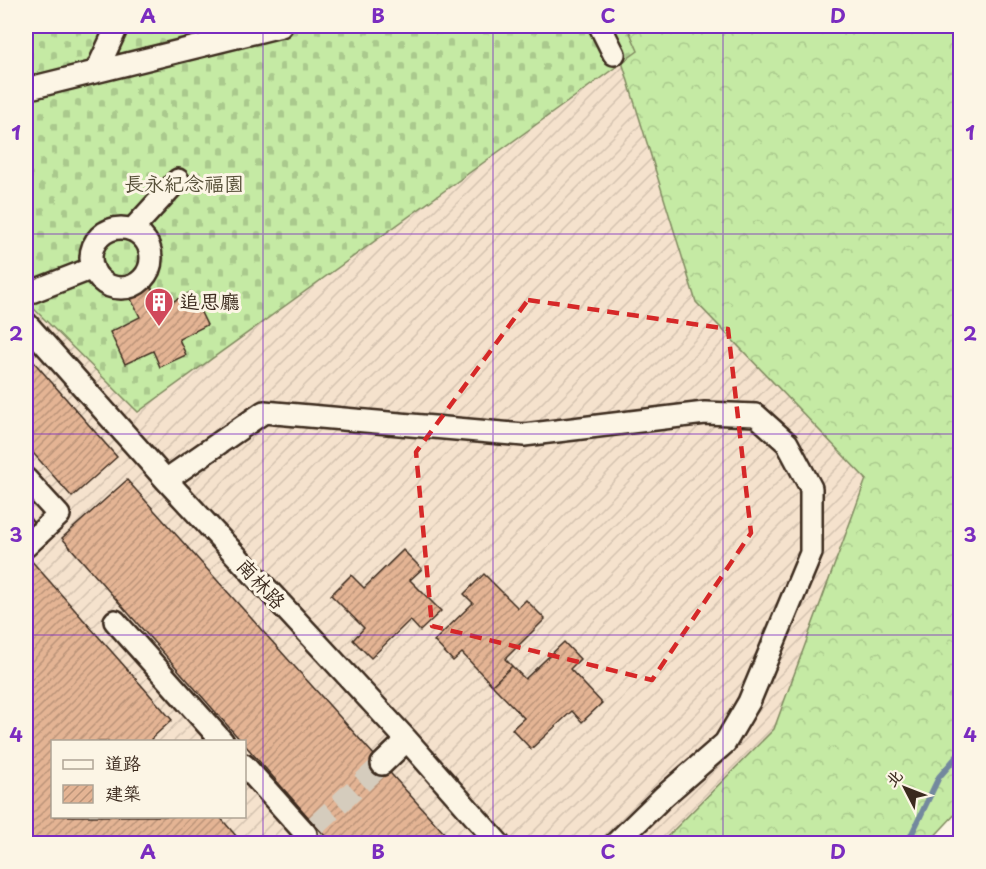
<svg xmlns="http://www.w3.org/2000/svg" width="986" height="869" font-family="'Playpen Sans','LXGW WenKai TC',sans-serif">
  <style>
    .industrial { fill: url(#industrial-furrows); fill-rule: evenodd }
    .forest { fill: url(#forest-crowns); stroke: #808a61; stroke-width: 1.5 }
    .cemetery { fill: url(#cemetery-stones); stroke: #808a61; stroke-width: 1.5 }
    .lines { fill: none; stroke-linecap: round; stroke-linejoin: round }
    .stream { stroke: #73889e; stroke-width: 6 }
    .building { fill: url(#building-hatch); stroke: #3b2a1e; stroke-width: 1.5 }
    .minor-tunnel { stroke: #d5ccbd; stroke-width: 21; stroke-dasharray: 21 10; stroke-linecap: butt }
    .minor-casing { stroke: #3b2a1e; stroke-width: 26 }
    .minor { stroke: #fcf5e5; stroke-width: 21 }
    .marked { fill: none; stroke: #d62828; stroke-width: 4.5; stroke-dasharray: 12 8; stroke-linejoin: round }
    .grid { fill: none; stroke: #7b2cbf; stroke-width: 1.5; stroke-opacity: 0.55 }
    .labels { text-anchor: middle; stroke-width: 6; stroke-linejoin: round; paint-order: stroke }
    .park-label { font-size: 20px; fill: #575039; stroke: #fcf5e5 }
    .poi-label { font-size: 20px; fill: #3b2a1e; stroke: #fcf5e5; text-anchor: start }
    .street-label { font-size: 20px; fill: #3b2a1e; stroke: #fcf5e5 }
    .neatline { fill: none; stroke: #7b2cbf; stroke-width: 2 }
    .grid-label { font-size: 20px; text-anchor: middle; font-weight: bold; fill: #7b2cbf }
  </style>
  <defs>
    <pattern id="industrial-furrows" width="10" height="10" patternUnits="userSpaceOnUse" patternTransform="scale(1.5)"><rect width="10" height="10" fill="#f5e2cd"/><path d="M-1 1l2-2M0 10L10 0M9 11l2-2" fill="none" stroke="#d3c2b0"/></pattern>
    <pattern id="forest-crowns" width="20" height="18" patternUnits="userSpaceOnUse" patternTransform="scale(1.5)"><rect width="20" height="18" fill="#c5eaa4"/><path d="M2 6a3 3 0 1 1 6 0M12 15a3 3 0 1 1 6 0" fill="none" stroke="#aac98d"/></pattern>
    <pattern id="cemetery-stones" width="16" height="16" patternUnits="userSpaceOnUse" patternTransform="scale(1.5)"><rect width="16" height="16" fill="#c5eaa4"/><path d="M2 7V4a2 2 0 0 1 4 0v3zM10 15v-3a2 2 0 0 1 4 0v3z" fill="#aac98d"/></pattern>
    <pattern id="building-hatch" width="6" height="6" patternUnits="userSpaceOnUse" patternTransform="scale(1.5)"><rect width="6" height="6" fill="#e4b494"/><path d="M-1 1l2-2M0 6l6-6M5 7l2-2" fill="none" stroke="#ba9378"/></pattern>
  </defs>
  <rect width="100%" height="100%" fill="#fcf5e5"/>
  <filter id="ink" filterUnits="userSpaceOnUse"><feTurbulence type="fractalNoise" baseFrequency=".0167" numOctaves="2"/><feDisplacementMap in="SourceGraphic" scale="12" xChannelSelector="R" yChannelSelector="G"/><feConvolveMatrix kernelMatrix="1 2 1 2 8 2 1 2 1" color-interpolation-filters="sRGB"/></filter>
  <g filter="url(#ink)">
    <path class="industrial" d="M26 26H611L696 302 867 478 774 729 662 842 663 843H26ZM52 742H244V816H52Z"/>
    <path class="forest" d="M611 26H960V809L928 843 663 844 662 842 774 729 866 479 696 302Z"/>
    <path class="cemetery" d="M26 26H627L638 51 138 412 26 301Z"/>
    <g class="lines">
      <path class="stream" d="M907 844 939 777 960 753"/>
    </g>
    <path class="building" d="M151 286 160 308 191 292 207 325 179 339 186 355 160 367 153 351 125 364 110 332 140 317 130 297Z
      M26 353 117 457 72 497 26 445Z
      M127 480 454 844H332L244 744V742H242L62 538Z
      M26 513 33 522 26 529Z
      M403 550 422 569 410 580 441 611 420 631 410 620 371 658 353 640 364 628 331 595 351 575 364 588Z
      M29 558 172 720 151 739 153 742H52V816H219L243 844H26V562Z
      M484 574 518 608 526 600 545 619 505 659 512 666 492 685 462 653 453 661 434 641 473 603 464 594Z
      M564 642 580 659 570 669 602 703 582 722 572 711 531 749 512 729 524 718 492 685 512 666 525 679Z"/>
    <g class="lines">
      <path class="minor-tunnel" d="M316 825 382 764"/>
      <g class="minor-casing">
        <path id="minor" d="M600 26 614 54
          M97 70 115 31 116 26
          M26 89 281 26
          M91 258a30 30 0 1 1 60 0a30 30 0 1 1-60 0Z
          M132 230 178 180
          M26 294 93 268
          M26 323 166 480 407 740 499 844
          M26 479 59 515 26 546
          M166 480 264 412 524 435 705 413 756 415 787 443 811 488V553L749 702 725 743 663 797 615 844
          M115 621 223 742
          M382 764 407 740
          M244 765 306 834"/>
      </g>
      <use href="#minor" class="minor"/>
    </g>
  </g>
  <path class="marked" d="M528 300 728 329 751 533 652 680 432 626 416 452Z"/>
  <path class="grid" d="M263 26V844M493 26V844M723 26V844M26 234H960M26 434H960M26 635H960"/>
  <defs>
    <g id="building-pin" transform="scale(1.5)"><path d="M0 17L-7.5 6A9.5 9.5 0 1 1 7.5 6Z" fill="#d1495b" stroke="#fcf5e5"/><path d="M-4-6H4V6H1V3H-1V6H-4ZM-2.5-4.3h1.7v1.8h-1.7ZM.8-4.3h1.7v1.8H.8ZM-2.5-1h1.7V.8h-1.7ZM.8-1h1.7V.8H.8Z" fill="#fff"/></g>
  </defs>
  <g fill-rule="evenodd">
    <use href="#building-pin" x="159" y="302"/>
  </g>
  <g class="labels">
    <g class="park-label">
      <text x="184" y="191">長永紀念福園</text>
    </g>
    <g class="poi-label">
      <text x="180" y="309">追思廳</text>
    </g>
    <g class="street-label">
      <text transform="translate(261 584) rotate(47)" y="7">南林路</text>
    </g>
  </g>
  <rect width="986" height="869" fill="none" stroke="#fcf5e5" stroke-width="66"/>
  <rect x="51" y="740" width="195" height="78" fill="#fcf5e5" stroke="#afa495" stroke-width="1.5"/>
  <rect x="63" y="760" width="30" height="9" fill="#fcf5e5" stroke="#afa495" stroke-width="1.5"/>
  <text x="105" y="770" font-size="18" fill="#3b2a1e">道路</text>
  <rect x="63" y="785" width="30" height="18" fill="url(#building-hatch)" stroke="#afa495" stroke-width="1.5"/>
  <text x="105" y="800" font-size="18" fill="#3b2a1e">建築</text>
  <g transform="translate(905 788) rotate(312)" stroke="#fcf5e5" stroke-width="4.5" paint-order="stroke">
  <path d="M0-4.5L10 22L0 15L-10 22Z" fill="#3b2a1e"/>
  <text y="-9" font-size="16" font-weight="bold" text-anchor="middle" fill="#3b2a1e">北</text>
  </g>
  <rect x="33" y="33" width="920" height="803" class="neatline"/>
  <g class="grid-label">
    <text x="148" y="23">A</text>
    <text x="378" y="23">B</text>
    <text x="608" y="23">C</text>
    <text x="838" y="23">D</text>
    <text x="16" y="140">1</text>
    <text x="970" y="140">1</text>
    <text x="16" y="341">2</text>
    <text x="970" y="341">2</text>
    <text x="16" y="542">3</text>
    <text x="970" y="542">3</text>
    <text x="16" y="742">4</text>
    <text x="970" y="742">4</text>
    <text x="148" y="859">A</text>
    <text x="378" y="859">B</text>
    <text x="608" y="859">C</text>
    <text x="838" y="859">D</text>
  </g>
</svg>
